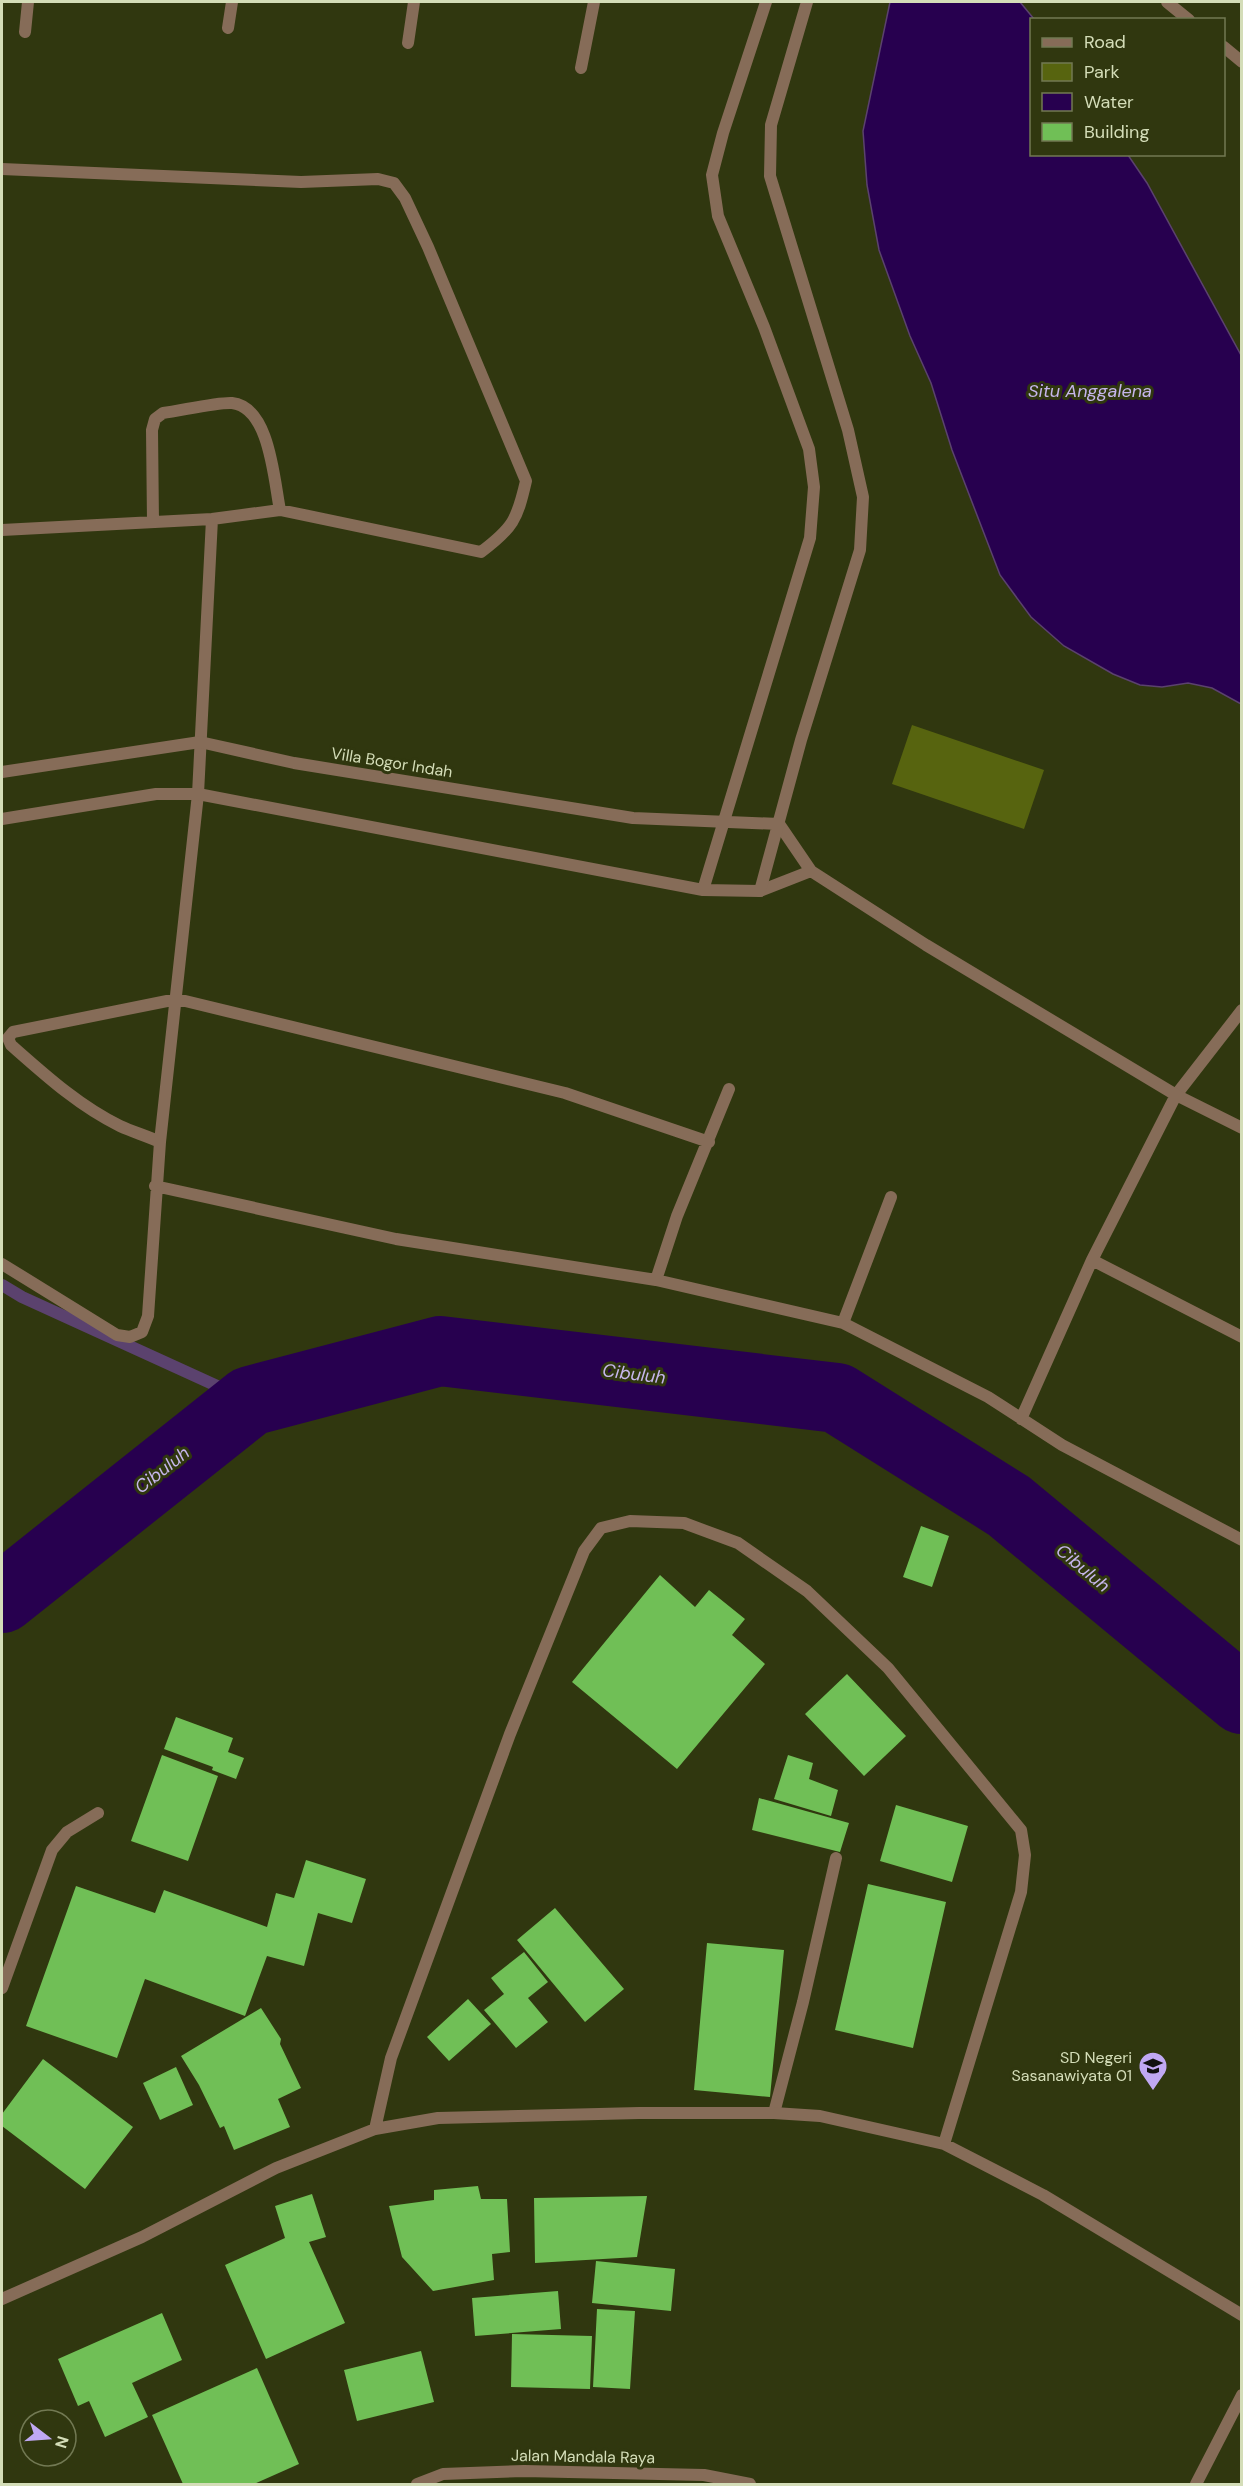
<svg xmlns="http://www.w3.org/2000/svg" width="1243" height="2486" font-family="'DM Sans',sans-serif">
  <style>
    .green { fill: #57640f }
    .water { fill: #27004f; stroke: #5b426e; stroke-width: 1.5 }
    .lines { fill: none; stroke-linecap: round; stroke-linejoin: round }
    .stream { stroke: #5b426e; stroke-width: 12 }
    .river { stroke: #27004f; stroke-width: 70 }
    .building { fill: #70bf56 }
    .service { stroke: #866c58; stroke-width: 12 }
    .minor { stroke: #866c58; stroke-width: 12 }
    .tertiary { stroke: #866c58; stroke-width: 12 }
    .labels { text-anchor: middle; stroke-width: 6; stroke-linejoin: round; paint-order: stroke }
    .street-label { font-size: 16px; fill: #d4ddb8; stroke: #30370f }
    .poi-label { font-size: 16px; fill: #d4ddb8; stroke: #30370f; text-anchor: end }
    .water-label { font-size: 18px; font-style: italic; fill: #c6b6ec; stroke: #30370f }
  </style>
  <rect width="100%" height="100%" fill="#30370f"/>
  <path class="green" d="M912 725 1044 770 1024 829 892 784Z"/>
  <path class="water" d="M890 2H1020L1034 19 1032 20V154L1128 155 1147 183 1242 357 1241 704 1212 688 1188 683 1162 687 1140 685 1113 674 1064 646 1031 617 1000 575 952 450 931 383 910 336 879 250 867 185 863 131Z"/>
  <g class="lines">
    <path class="stream" d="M2 1285 22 1297 250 1401"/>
    <path class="river" d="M2 1598 250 1401 440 1351 837 1398 1009 1506 1242 1699"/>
  </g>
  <path class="building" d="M921 1526 949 1536 932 1587 903 1577Z
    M660 1575 695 1607 709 1590 745 1619 732 1635 765 1664 677 1769 572 1682Z
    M847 1674 906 1736 864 1776 805 1714Z
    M176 1717 233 1738 228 1752 244 1758 236 1779 212 1770 213 1767 164 1749Z
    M162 1755 218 1776 188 1861 131 1841Z
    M788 1755 813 1763 809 1779 838 1790 831 1816 774 1799Z
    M759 1798 849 1823 840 1852 752 1830Z
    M896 1805 968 1826 952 1882 880 1861Z
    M306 1860 366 1879 352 1923 318 1913 304 1966 267 1956 245 2016 145 1979 117 2058 26 2026 76 1886 155 1913 164 1890 267 1927 276 1893 294 1898Z
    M868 1884 946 1902 913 2048 835 2030Z
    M555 1908 624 1989 585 2022 517 1940Z
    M707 1943 784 1950 770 2097 694 2090Z
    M524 1952 548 1982 528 1998 548 2022 516 2048 484 2010 504 1994 491 1978Z
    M468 1999 491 2024 449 2061 427 2037Z
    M261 2008 281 2039 280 2044 301 2088 278 2099 290 2127 234 2150 224 2126 220 2128 199 2085 181 2056Z
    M43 2059 133 2127 85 2189 2 2126V2114Z
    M176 2067 193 2105 160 2120 143 2083Z
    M478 2186 481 2199H507L510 2252 492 2254 494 2280 433 2291 402 2257 389 2206 434 2200V2190Z
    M312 2194 326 2237 309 2242 345 2323 266 2359 225 2265 285 2238 275 2206Z
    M647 2196 637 2257 535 2263 534 2198Z
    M596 2261 675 2269 671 2311 592 2303Z
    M558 2291 561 2329 475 2336 472 2298Z
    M597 2309 635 2311 630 2389 593 2387Z
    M162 2313 182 2360 132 2383 148 2417 105 2437 89 2401 78 2406 58 2359Z
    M512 2334 592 2336 590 2389 511 2387Z
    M421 2351 434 2402 357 2421 344 2370Z
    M257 2368 299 2464 254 2484H183L152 2415Z"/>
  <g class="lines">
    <path class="service" d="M1176 1095 1242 1010
      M774 2113 803 2002 836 1858"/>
    <path class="minor" d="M1167 2 1189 20
      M228 28 232 2
      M25 32 28 2
      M408 43 414 2
      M1224 47 1242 62
      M581 68 594 2
      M2 169 301 182 378 179 394 183 405 198 428 247 526 481C517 520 513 528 481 552L280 510 212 519 2 530
      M153 522 152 430 155 419 163 413C180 411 217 402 232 403 270 407 274 481 280 510
      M779 824 811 871 926 945 1176 1095 1242 1128
      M760 891 811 871
      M160 1142C147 1136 133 1132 120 1126 79 1106 45 1075 11 1045L8 1038 13 1032 177 999 565 1093 709 1142
      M155 1186 396 1239 656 1280 843 1323 988 1397 1062 1445 1242 1540
      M1092 1260 1242 1337
      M2 1264 117 1335 130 1337 142 1332 148 1316 160 1142 198 794 212 519
      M656 1280 677 1216 729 1089
      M843 1323 891 1197
      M1021 1419 1092 1260 1176 1095
      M2 1988 52 1850 67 1832 98 1813
      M375 2129 391 2058 510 1734 584 1551 601 1528 630 1521 684 1523 738 1543 807 1591 888 1668 1021 1830 1025 1855 1021 1892 944 2144
      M2 2299 142 2237 276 2168 375 2129 438 2118 639 2113H774L820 2116 944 2144 1043 2195 1242 2315
      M1196 2484 1242 2395"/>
    <path class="tertiary" d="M2 772 200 742 294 763 633 818 779 824
      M2 819 156 794H198L703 890 760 891 801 740 860 550 863 497 848 430 770 176 771 125 807 2
      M703 890 810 538 814 487 809 449 764 327 718 216 712 175 723 133 766 2
      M417 2484 443 2474 524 2471 704 2475 750 2484"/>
  </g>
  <defs>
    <g id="school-pin" transform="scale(1.5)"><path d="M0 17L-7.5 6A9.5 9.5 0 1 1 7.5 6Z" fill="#c0a8f3" stroke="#30370f"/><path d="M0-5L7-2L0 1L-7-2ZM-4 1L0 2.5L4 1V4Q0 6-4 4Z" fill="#111"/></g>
  </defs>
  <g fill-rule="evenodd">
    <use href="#school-pin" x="1153" y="2066"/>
  </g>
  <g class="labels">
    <g class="street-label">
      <text transform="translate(392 762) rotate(9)" y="6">Villa Bogor Indah</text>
      <text transform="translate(583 2456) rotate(1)" y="6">Jalan Mandala Raya</text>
    </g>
    <g class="poi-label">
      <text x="1132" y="2063">SD Negeri<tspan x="1132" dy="18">Sasanawiyata 01</tspan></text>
    </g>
    <g class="water-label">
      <text x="1090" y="397">Situ Anggalena</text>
      <text transform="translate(634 1374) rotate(7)" y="6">Cibuluh</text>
      <text transform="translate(162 1470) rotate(-38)" y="6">Cibuluh</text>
      <text transform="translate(1083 1568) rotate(40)" y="6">Cibuluh</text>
    </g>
  </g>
  <rect width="1243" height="2486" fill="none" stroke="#d4ddb8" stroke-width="6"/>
  <rect x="1030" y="18" width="195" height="138" fill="#30370f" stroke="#727953" stroke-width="1.5"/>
  <rect x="1042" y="38" width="30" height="9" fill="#866c58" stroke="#727953" stroke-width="1.5"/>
  <text x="1084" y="48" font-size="18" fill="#d4ddb8">Road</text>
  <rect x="1042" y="63" width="30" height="18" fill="#57640f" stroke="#727953" stroke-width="1.5"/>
  <text x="1084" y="78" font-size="18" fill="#d4ddb8">Park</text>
  <rect x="1042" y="93" width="30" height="18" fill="#27004f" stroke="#727953" stroke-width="1.5"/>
  <text x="1084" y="108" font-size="18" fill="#d4ddb8">Water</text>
  <rect x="1042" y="123" width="30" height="18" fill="#70bf56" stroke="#727953" stroke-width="1.5"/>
  <text x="1084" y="138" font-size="18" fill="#d4ddb8">Building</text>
  <g transform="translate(48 2438) rotate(107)"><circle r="28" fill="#30370f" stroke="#727953" stroke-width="1.5"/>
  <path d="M0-4.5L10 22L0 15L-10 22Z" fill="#c0a8f3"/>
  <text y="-9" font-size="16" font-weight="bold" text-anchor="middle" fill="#d4ddb8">N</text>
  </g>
</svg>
